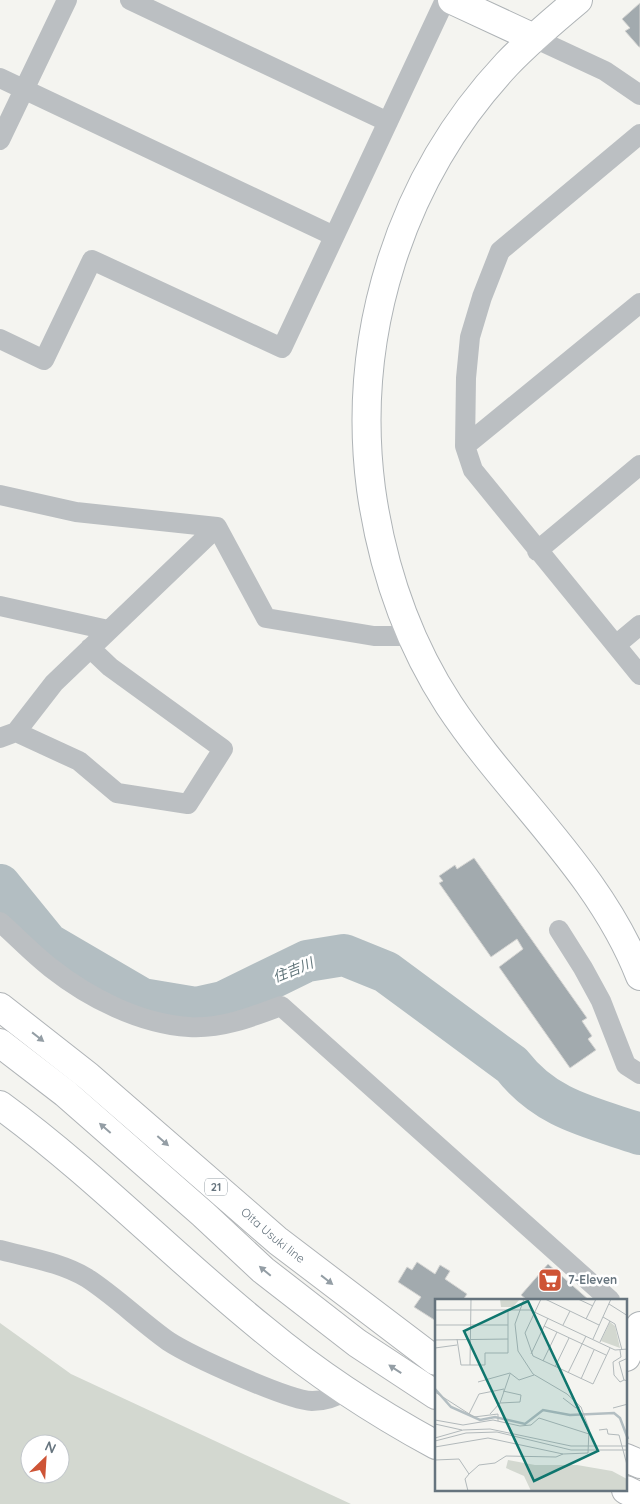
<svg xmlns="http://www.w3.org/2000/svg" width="640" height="1504" font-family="Quicksand,'Noto Sans JP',sans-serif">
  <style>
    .green { fill: #d3d8d0; fill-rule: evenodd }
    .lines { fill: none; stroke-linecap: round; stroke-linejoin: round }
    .river { stroke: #b3bec2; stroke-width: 42 }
    .building { fill: #a2aaae; stroke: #d5d5d3 }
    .secondary-casing { stroke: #aeb3b6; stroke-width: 30 }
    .primary-casing { stroke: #afb3b6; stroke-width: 30 }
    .street { stroke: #bbbfc2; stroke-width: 20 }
    .secondary { stroke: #fff; stroke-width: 28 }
    .primary { stroke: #fff; stroke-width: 28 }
    .oneway { fill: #949ea5 }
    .labels { text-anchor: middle; stroke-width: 5; stroke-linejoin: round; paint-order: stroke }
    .shield { fill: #fff; stroke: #949ea5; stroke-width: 1 }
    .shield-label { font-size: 11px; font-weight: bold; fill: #66747e }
    .street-label { font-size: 12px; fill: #66747e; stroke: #fff }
    .poi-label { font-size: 12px; font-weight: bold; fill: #66747e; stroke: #fff; text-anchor: start }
    .water-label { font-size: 14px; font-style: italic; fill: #62767b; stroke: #fff }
    .inset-river { fill: none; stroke: #b3bec2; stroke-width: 2.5 }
    .inset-road { fill: none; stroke: #b2b9bb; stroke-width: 1 }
    .view { fill: #0f766e; fill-opacity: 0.15; stroke: #0f766e; stroke-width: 2.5 }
    .inset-edge { fill: none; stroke: #66747e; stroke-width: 2.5 }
  </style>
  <rect width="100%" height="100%" fill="#f4f4f0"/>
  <path class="green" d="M0 1323 71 1374 351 1504H0ZM30 1444H60V1474H30Z"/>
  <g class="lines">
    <path class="river" d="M0 885 48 944 142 999 196 1008 223 1002 307 961 344 955 386 972 512 1065C546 1109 590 1117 640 1134"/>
  </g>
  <path class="building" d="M640 3V47H639L625 31 630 28 622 19Z
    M474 858 587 1018 582 1021 592 1036 588 1039 596 1050 570 1068 499 967 523 949 517 939 491 957 439 883 443 881 439 876 455 865 457 869Z
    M417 1262 435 1274 440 1265 450 1271 445 1279 467 1294 463 1300H436V1321L414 1307 421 1297 398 1282 407 1267 412 1270Z
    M548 1264 589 1300H527L521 1295Z"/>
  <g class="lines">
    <g class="secondary-casing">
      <path id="secondary" d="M452 0 534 38
        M578 0C554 20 529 41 507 64 400 178 351 335 371 489 382 567 406 639 449 705 509 796 599 871 640 976
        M0 1105C93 1173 174 1257 263 1329 317 1374 375 1412 436 1445
        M626 1357 640 1326"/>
    </g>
    <g class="primary-casing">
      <g id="primary">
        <path id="s1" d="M0 1007 88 1076 278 1241 436 1361"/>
        <path d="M0 1043 65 1093 203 1214 263 1270 357 1343 436 1395"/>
        <path d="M626 1458 640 1464"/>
        <path d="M626 1490 640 1497"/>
      </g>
    </g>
    <path class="street" d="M130 0 388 122
      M534 38 605 71 640 95
      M0 78 334 236
      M640 134 500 251 482 297 470 337 466 378 465 446 473 470 640 675
      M0 140 67 0
      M0 339 44 360 92 260 282 348 445 0
      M465 446 640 303
      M0 495 76 512 217 527 266 618 374 636H411
      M537 551 640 465
      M0 606 108 630
      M616 645 640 625
      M16 732 54 683 217 527
      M0 738 16 732 79 761 117 793 188 804 223 749 110 667 90 648
      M0 922C17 937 33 954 51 968 89 998 140 1024 189 1027 221 1029 252 1017 281 1006L610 1300
      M559 930 583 968 601 1001 626 1065 640 1074
      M0 1250C30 1258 60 1262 87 1278 116 1297 140 1321 168 1341 191 1356 287 1400 312 1401 325 1401 334 1397 345 1392"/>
    <use href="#secondary" class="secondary"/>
    <use href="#primary" class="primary"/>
  </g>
  <defs><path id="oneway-solid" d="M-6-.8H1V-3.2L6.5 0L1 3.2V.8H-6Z" transform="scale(1.25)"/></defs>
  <g class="oneway">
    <use href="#oneway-solid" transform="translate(38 1037) rotate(38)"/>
    <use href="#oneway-solid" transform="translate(105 1128) rotate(-139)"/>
    <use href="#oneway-solid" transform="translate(163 1141) rotate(41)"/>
    <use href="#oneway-solid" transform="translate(265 1271) rotate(-140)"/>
    <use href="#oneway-solid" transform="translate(327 1280) rotate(38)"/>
    <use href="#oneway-solid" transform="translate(395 1369) rotate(-147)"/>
  </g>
  <defs>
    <g id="supermarket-square" transform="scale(1.25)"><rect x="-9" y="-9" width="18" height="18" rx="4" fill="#ce5436" stroke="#fff"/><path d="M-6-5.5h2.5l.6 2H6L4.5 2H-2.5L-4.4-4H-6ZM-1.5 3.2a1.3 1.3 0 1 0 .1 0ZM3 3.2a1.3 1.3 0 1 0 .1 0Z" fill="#fff"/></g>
  </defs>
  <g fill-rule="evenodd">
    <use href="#supermarket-square" x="550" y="1280"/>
  </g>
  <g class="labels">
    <rect class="shield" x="205" y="1178.5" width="22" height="17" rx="4"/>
    <g class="shield-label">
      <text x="216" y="1191">21</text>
    </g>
    <g class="street-label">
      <text dy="4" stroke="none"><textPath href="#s1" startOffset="356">Oita Usuki line</textPath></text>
    </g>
    <g class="poi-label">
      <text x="568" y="1284">7-Eleven</text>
    </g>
    <g class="water-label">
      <text transform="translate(293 970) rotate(-22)" y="5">住吉川</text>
    </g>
  </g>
  <g transform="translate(435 1299)">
    <rect width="192" height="192" fill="#f4f4f0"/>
    <path d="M65 0H85L78 8H66ZM175 23 180 27 185 49 166 42ZM73 161 100 166H142L177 172 192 180V192H96L89 177 71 169Z" fill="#d3d8d0"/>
    <path class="inset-river" d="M0 90 16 108 45 121 60 118 90 125 108 111 135 116 179 114 185 119 193 140"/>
    <path class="inset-road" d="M106 0 90 34 98 57 158 85 175 49M110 0 164 26M143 0 158 7M174 5 193 17M0 11H95L180 51 193 50M168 18 180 25 187 51M151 20 161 0M0 26H73M128 26 135 12M109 27 171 56M22 40 26 66H50V54H73V11M158 40 176 0M0 41 73 40M165 43 175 22M0 49 22 46M185 51 186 58 178 63 179 76 185 83 189 81M96 55 113 19M193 59 184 63 189 81 193 82M108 62 122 33M35 66 36 0M120 68 134 39M133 74 151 37M146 80 159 51M43 83 75 74 84 81 99 76M0 93 39 118 63 115V122M128 99 141 109 145 108M65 104 75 75M178 109 193 105M34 115 44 95 69 90M55 115 65 104 85 103 86 96 68 92M0 121 28 126 58 121 85 127 96 126 104 119 154 135M0 125 27 131M164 131 172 130 173 135 184 136 192 166M0 139 28 131 55 130 136 147H193M0 142 31 134 62 133 136 151H193M0 148 53 139 128 155 153 154 154 130 146 108 132 95 98 75 83 52 80 25 89 0M0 161 24 160 34 175 44 166 60 164 71 157 121 158 128 155M33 192 30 180 34 175"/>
    <path class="view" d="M93 2 163 152 99 182 29 32Z"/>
    <rect width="192" height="192" class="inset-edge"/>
  </g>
  <g transform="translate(45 1459) rotate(25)"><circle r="24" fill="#ffffff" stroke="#c2c7cb"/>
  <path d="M0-4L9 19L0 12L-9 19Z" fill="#ce5436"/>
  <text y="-8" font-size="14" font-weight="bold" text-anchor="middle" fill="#66747e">N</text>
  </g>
</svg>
